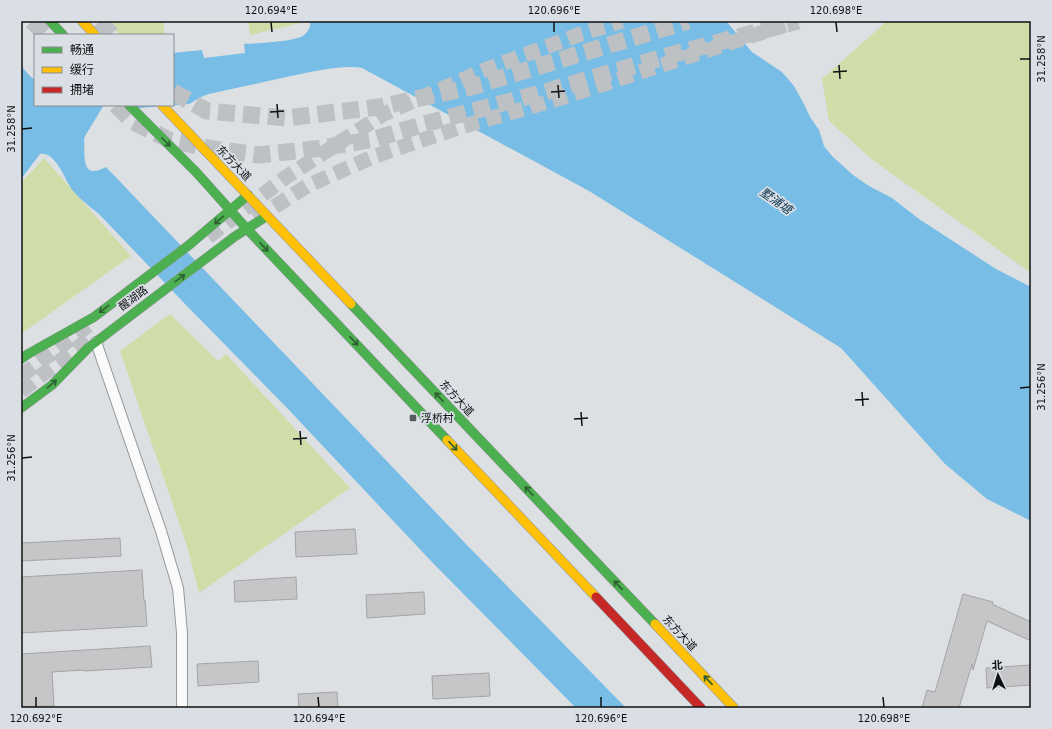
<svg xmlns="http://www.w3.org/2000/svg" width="1052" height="729" font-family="'DejaVu Sans','Noto Sans SC',sans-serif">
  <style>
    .green { fill: #d1dda9 }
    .water { fill: #77bde6 }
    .building { fill: #c6c6c8; stroke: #a4a4a5 }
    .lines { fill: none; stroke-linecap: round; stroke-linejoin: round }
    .secondary-tunnel { stroke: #bec1c4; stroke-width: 15; stroke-dasharray: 15 8; stroke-linecap: butt }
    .primary-tunnel { stroke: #bec1c4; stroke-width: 17; stroke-dasharray: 17 8; stroke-linecap: butt }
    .street-casing { stroke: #95979a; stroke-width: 12 }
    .fast-casing { stroke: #95979a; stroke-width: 10 }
    .slow-casing { stroke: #95979a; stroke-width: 10 }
    .jam-casing { stroke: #95979a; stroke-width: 10 }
    .street { stroke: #fafafb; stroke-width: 10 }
    .fast { stroke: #4caf50; stroke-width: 9 }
    .slow { stroke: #ffc107; stroke-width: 9 }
    .jam { stroke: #c62828; stroke-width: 9 }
    .oneway { stroke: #2e6031 }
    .ticks { fill: none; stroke: #0f1012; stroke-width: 1.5 }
    .poi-dot { fill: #57595b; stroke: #dadfe6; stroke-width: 1.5 }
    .labels { text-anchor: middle; stroke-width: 3.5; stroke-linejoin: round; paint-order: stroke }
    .street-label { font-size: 11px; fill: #0f1012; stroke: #dadfe6 }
    .poi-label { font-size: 11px; fill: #0f1012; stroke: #dadfe6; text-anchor: start }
    .water-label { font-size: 12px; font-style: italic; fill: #0b364e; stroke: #dadfe6 }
    .neatline { fill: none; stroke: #0f1012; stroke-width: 1.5 }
    .ticks-label { font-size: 10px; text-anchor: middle; fill: #0f1012 }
  </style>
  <rect width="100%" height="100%" fill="#dde0e3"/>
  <path class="green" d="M106 21H163L165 35H122L117 32Z
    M248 21H309L250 35Z
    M887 21H1031V273L874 161 829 121 822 79Z
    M44 158 131 256 21 334V183Z
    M170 314 218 361 226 354 350 488 199 593 188 549 120 351Z"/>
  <path class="water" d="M310 21H726L752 52 782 72 794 86 804 104 810 117 819 130 824 146 832 156 853 175 869 186 892 198 919 219 996 269 1031 287V521L987 499 945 464 841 348 589 191 362 68C343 64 311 72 291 76 264 82 237 88 209 94L203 96 189 104 126 109 120 105H173V53L202 50 204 58 245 53 244 44C256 43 296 42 304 35 308 32 311 26 310 21Z
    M21 66 30 76 35 80V105H104L85 136 84 140C85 148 82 171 93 171 98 171 102 169 106 167L465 543 626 708H576L430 560 289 410 185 304 99 214C90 207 81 200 73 191 65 181 56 151 40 154L21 179Z"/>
  <path class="building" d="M355 529 357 554 296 557 295 532Z
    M120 538 121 556 21 561V543Z
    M142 570 144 601 145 600 147 626 21 633V577Z
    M296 577 297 599 235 602 234 581Z
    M424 592 425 614 367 618 366 595Z
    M963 594 993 602 992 604 1031 622V641L987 621 973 670 972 664 959 708H922L927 690 935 692Z
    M150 646 152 667 84 671V670L52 672 54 706 21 707V654Z
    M258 661 259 682 198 686 197 664Z
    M1031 665V685L987 688 986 668Z
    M489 673 490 696 433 699 432 676Z
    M337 692 338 707 299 708 298 694Z"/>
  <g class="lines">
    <path class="secondary-tunnel" d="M255 219 307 186 375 156 461 127 561 98 785 25
      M208 237 286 177 384 114 487 69 578 35 622 21
      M21 376 89 325
      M21 391 93 336"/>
    <path class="primary-tunnel" d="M32 21 46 35
      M100 21 112 35
      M173 92 207 111 286 118 379 107 471 87 688 21
      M116 105 132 121 169 140 213 149 259 155 322 148 375 139 424 124 541 93 667 56 798 21"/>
    <g class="street-casing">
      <path id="street" d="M96 342 161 531 178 588 182 633V708"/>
    </g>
    <g class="fast-casing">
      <path id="fast" d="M50 21 63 35
        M129 105 197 173 247 229 447 440
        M351 304 655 624
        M21 359 28 354 94 317 189 245 248 195
        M21 408 52 385 88 348 234 237 267 216"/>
    </g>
    <g class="slow-casing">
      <path id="slow" d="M82 21 95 35
        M162 105 351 304
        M447 440 596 597
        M655 624 734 708"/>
    </g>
    <g class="jam-casing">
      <path id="jam" d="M596 597 701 708"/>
    </g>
    <use href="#street" class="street"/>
    <use href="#fast" class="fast"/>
    <use href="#slow" class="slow"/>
    <use href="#jam" class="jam"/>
  </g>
  <defs><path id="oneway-shaft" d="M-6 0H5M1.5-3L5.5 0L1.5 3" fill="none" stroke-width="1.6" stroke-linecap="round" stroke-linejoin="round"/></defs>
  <g class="oneway">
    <use href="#oneway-shaft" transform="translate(166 142) rotate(45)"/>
    <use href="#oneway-shaft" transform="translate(219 220) rotate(139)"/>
    <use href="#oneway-shaft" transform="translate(264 247) rotate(47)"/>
    <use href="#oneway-shaft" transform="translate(180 278) rotate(-37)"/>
    <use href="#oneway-shaft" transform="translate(104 309) rotate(143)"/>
    <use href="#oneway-shaft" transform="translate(354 341) rotate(47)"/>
    <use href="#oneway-shaft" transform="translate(52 384) rotate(-41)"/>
    <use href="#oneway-shaft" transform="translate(439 397) rotate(-133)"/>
    <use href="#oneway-shaft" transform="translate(453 446) rotate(47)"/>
    <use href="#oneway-shaft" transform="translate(529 491) rotate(-133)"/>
    <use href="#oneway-shaft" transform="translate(618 585) rotate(-133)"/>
    <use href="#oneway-shaft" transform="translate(708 680) rotate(-133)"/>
  </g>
  <path class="ticks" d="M271 22 272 32M554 22V32M836 22 837 32M1020 59H1030M839 65 840 79M833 72 847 71M558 85 559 98M551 92 565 91M277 104 278 118M270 112 284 111M22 129 32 128M1020 388 1030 387M862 392 863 406M855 400 869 399M581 412 582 426M574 419 588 418M300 431 301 445M293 439 307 438M22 458 32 457M36 697V707M318 697 319 707M601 697V707M883 697 884 707"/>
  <rect class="poi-dot" x="409" y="414" width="8" height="8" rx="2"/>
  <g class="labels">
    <g class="street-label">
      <text transform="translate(234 163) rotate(46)" y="4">东方大道</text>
      <text transform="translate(133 298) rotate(-37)" y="4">醒湖路</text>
      <text transform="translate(457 398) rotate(47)" y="4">东方大道</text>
      <text transform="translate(680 633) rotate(47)" y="4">东方大道</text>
    </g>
    <g class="poi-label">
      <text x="421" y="422">浮桥村</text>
    </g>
    <g class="water-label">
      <text transform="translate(776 201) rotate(35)" y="4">墅浦塘</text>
    </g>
  </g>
  <rect width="1052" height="729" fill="none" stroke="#dadfe6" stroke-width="44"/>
  <rect x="34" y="34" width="140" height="72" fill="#dadfe6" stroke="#898c91"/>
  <rect x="42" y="47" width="20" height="6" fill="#4caf50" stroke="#898c91"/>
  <text x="70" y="54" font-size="12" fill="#0f1012">畅通</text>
  <rect x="42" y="67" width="20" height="6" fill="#ffc107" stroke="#898c91"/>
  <text x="70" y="74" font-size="12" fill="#0f1012">缓行</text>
  <rect x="42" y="87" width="20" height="6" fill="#c62828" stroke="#898c91"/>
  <text x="70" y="94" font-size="12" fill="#0f1012">拥堵</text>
  <g transform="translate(998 675) rotate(356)" stroke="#dadfe6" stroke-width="3" paint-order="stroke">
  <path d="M0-3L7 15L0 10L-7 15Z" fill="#0f1012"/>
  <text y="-6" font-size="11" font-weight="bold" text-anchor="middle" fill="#0f1012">北</text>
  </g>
  <rect x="22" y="22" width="1008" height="685" class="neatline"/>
  <g class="ticks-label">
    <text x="271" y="14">120.694°E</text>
    <text x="554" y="14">120.696°E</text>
    <text x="836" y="14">120.698°E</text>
    <text transform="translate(1041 59) rotate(-90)" y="4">31.258°N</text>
    <text transform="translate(11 129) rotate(-90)" y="4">31.258°N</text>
    <text transform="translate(1041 387) rotate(-90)" y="4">31.256°N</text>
    <text transform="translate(11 458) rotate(-90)" y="4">31.256°N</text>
    <text x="36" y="722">120.692°E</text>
    <text x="319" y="722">120.694°E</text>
    <text x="601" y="722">120.696°E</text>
    <text x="884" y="722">120.698°E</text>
  </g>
</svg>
